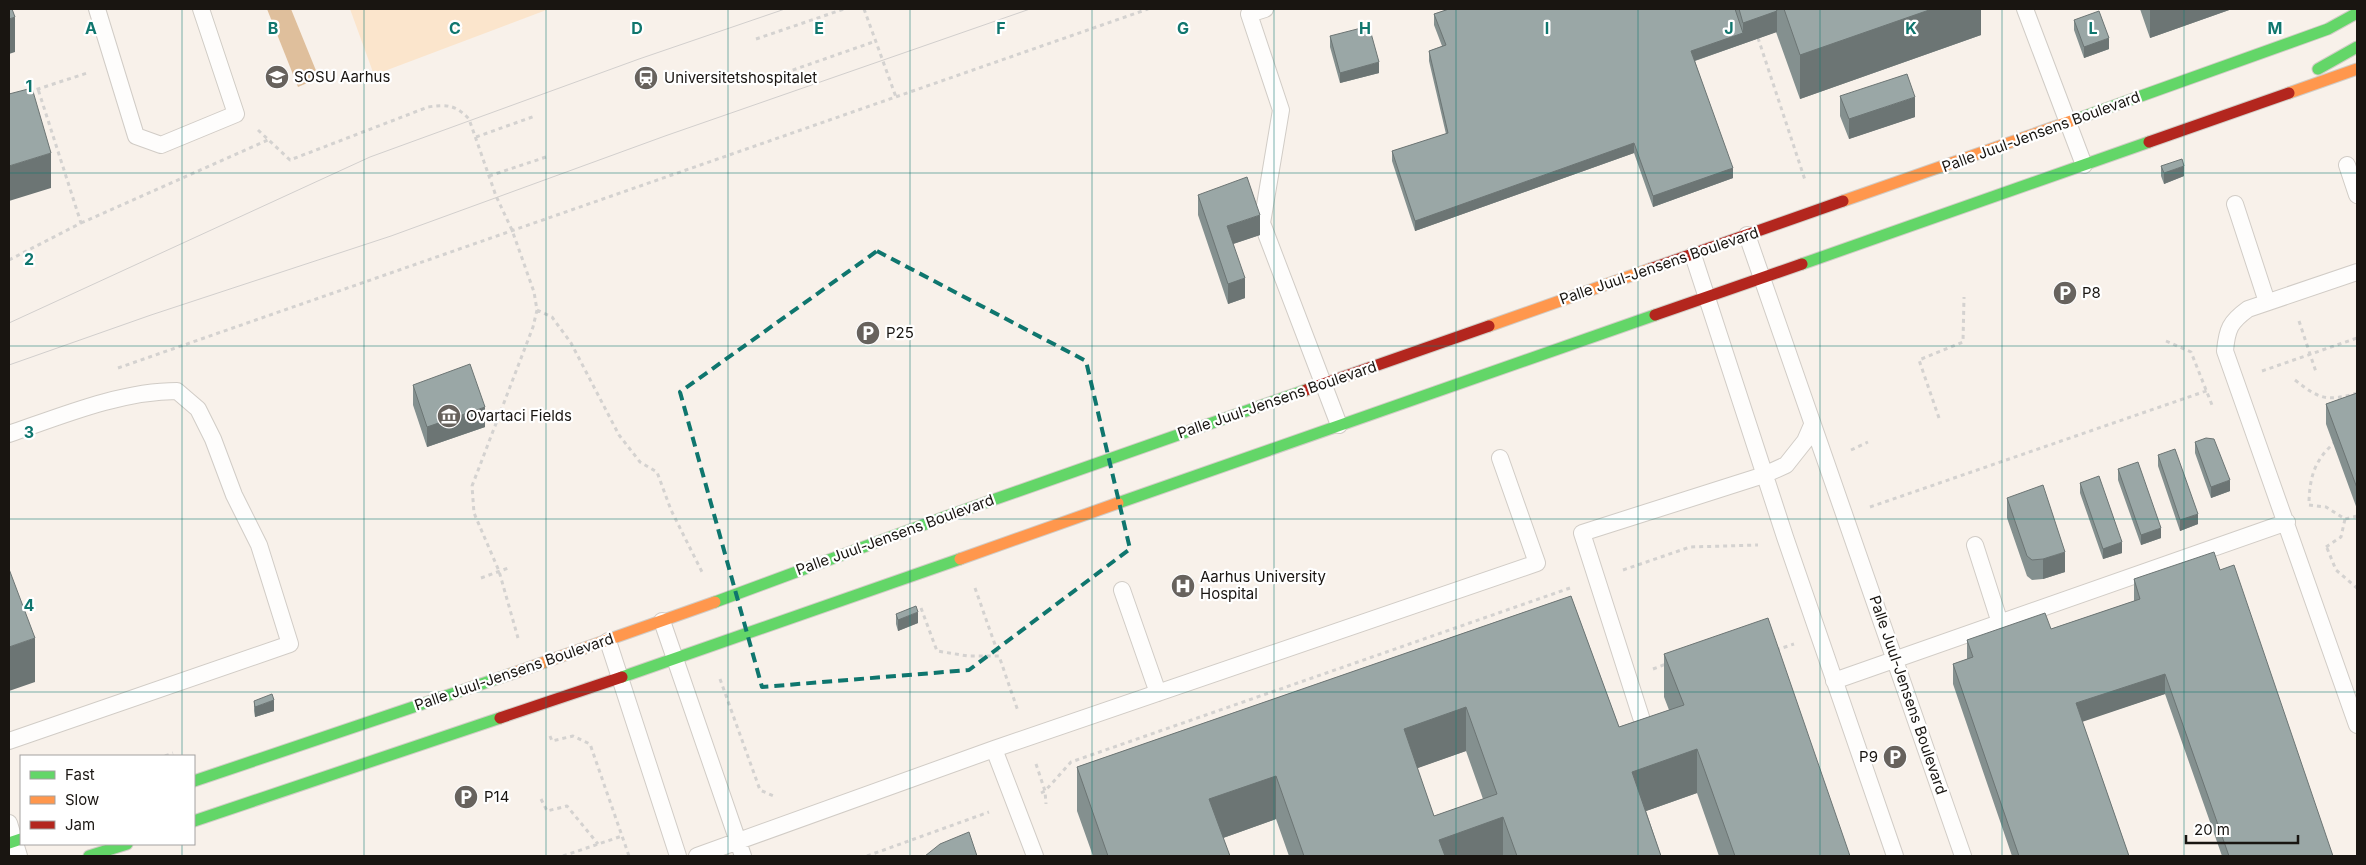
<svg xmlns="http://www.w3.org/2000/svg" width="2366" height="865" font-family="Inter,sans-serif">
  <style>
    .green { fill: #fbe5cc }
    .water { fill: #dfbf9c }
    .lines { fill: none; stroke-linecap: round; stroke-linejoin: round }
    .lane-casing { stroke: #d1ccc6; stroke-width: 18 }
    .fast-casing { stroke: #d1ccc6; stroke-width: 13 }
    .slow-casing { stroke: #d1ccc6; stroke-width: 13 }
    .jam-casing { stroke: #d1ccc6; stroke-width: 13 }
    .path { stroke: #d4d2d0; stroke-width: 3; stroke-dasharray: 4 4; stroke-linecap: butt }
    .lane { stroke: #fefdfc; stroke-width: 16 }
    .fast { stroke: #63d668; stroke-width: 11 }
    .slow { stroke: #ff974d; stroke-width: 11 }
    .jam { stroke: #b3261e; stroke-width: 11 }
    .tram { stroke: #d2cfcd; stroke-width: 1 }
    .wall { fill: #84908f; fill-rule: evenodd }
    .shaded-wall { fill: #6c7574 }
    .building { fill: #9aa7a6; stroke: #6c7574; fill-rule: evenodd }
    .marked { fill: none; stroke: #0f766e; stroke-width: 4; stroke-dasharray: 10 6; stroke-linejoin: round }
    .grid { fill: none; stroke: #0f766e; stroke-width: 1; stroke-opacity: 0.55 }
    .labels { text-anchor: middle; stroke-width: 4.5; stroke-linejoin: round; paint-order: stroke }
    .poi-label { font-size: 15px; fill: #191511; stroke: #fff; text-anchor: start }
    .street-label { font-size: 15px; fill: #191511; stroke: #fff }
    .grid-label { font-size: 16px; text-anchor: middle; font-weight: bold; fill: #0f766e; stroke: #fff; stroke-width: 4.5; stroke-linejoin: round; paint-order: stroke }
  </style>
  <rect width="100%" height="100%" fill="#f8f1ea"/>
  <path class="green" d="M350 9H549L374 75Z"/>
  <path class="water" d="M267 9H291L319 78 298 87Z"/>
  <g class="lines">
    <g class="lane-casing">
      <path id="lane" d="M97 9 136 136 161 145 236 114 201 9
        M1265 9 1249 14 1281 110 1262 223 1339 425
        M2025 9 2084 165
        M2347 165 2357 195
        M2235 204 2267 302
        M1747 235 1963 856
        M1693 255 1785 537 1895 856
        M2357 272 2248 309C2230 322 2227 329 2225 351L2357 725
        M9 434C61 416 121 391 177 391L198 409 213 439 234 495 259 545 290 644 9 741
        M1975 545 2000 623
        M1122 590 1158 693
        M662 621 743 856
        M608 641 678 856
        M1834 681 2287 522
        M1648 739 1582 533 1764 475 1786 465 1805 441 1812 425
        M994 749 1035 856
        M9 823 19 856
        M697 856 994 749 1537 563 1500 458"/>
    </g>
    <g class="fast-casing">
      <path id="fast" d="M2318 69 2357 47
        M2074 120 2328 29 2357 13
        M1802 264 2149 142
        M1118 503 1655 315
        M715 602 950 515 1306 390
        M622 677 960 559
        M194 781 511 674
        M194 821 500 718
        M9 843 21 839
        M89 856 127 844"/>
    </g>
    <g class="slow-casing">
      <path id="slow" d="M2289 93 2357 69
        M1843 201 2074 120
        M1489 326 1650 269
        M960 559 1118 503
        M511 674 715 602"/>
    </g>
    <g class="jam-casing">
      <path id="jam" d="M2149 142 2289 93
        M1650 269 1843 201
        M1655 315 1802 264
        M1306 390 1489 326
        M500 718 622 677"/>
    </g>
    <path class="path" d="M864 9 896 97
      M1758 38 1805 180
      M756 39 844 9
      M770 78 876 41
      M29 92 87 73
      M258 130 290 160 428 107C447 104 456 105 469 119L496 196 512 230 534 292 537 310 533 327 472 486 474 513 499 571 518 638
      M476 137 535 116
      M489 176 549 156
      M81 223 268 140
      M9 260 81 223 38 89
      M537 310 552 317 571 343 619 435 640 462 657 472 671 510 702 572
      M2299 321 2316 372
      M2166 341 2191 352 2212 405
      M118 368 1148 9
      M2262 371 2357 338
      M2295 380C2319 399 2327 402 2357 393
      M1939 418 1919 360 1963 342 1964 297
      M1851 450 1868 442
      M2309 501C2310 476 2315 460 2334 443
      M2309 505 2326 507 2345 519 2357 516
      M1870 507 2209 390
      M2326 547 2341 537 2345 519
      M2327 548 2336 570 2357 588
      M1623 570 1690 547 1758 545
      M481 578 511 567
      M975 588 999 656
      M921 608 937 651 968 656H999L1018 711
      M1776 650 1794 644
      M1653 669 1666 664
      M720 679 760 790 776 797
      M550 736 552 741 573 736 590 744 629 856
      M165 756 173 753
      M1036 764 1045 791 1046 804
      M1041 793 1045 791 1071 762 1570 588
      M541 799 547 811 567 806 598 844
      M563 856 622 836
      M867 856 989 812"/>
    <use href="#lane" class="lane"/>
    <use href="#fast" class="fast"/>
    <use href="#slow" class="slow"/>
    <use href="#jam" class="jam"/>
    <path class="tram" d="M9 323 370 157 639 59 785 9
      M9 365 151 315 391 236 665 136 1030 9"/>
  </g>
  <path class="wall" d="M1449 9H1981V35L1800 99 1776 32 1695 61 1733 178 1653 207 1634 153 1415 231 1392 161V151L1446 134 1429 61V51L1442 46 1434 25V14Z
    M2140 9H2232L2150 38Z
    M2074 20 2109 49 2084 58 2074 30Z
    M1330 36 1379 73 1340 83 1330 47Z
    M1840 96 1915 117 1849 139 1840 116Z
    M2161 166 2184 176 2164 184 2161 176Z
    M1198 195 1260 235 1233 244 1245 298 1228 304 1198 215Z
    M413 385 485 427 427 447 413 405Z
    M2357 393V509L2326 424V404Z
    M2195 442 2230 491 2211 498 2195 453Z
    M2158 455 2198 524 2180 531 2158 466Z
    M2118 469 2161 538 2141 545 2118 480Z
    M2080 483 2122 553 2103 559 2080 493Z
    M2007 498 2065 572 2043 579 2032 580 2027 576 2007 518Z
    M2220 570 2333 856H2222L2165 694 2082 721 2129 856H2012L1953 684V664L1967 659V640L2051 629 2134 601V579Z
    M1571 596 1619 727 1669 710 1664 697V654L1850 856H1719L1697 793 1646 811 1661 856H1289L1276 819 1223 838 1230 856H1093L1077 811V767ZM1466 751 1483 799 1434 816 1417 768Z
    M896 614 918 623 898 631 896 624Z
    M254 701 274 711 255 717 254 711Z"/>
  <path class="shaded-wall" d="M1932 9H1981V35L1800 99V55Z
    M2150 9H2232L2150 38Z
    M1777 11V32L1691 62V51L1743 33V23Z
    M15 17V52L9 54V19Z
    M2109 38V49L2084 58V47Z
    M1379 62V73L1340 83V73Z
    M1915 97V117L1849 139V119Z
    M1634 143V153L1415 231V221Z
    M51 153V188L9 201V166Z
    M2184 166V176L2164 184V173Z
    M1733 168V178L1653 207V196Z
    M1260 215V235L1227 246V226Z
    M1245 278V298L1228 304V284Z
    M485 407V427L427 447V427Z
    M2230 480V491L2211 498V487Z
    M2198 514V524L2180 531V520Z
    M2161 528V538L2141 545V535Z
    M2122 542V553L2103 559V549Z
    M2065 552V572L2043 579V559Z
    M918 612V623L898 631V620Z
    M35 638V682L9 691V647Z
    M2165 674V694L2076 724V703Z
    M274 700V711L255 717V707Z
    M1466 707V751L1404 773V729Z
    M1697 749V793L1632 816V772Z
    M1276 776V819L1209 843V799Z
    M1503 817V856H1439V840Z"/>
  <path class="building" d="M9 9H12L15 17 9 19Z
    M1449 9H1735L1743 33 1691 51 1733 168 1653 196 1634 143 1415 221 1392 151 1448 133 1429 51 1446 45 1434 14Z
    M1739 9H1776L1777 11 1743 23Z
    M1784 9H1932L1800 55Z
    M2099 11 2109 38 2084 47 2074 20Z
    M1369 26 1379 62 1340 73 1330 36Z
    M1907 74 1915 97 1849 119 1840 96Z
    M32 88 51 153 9 166V94Z
    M2182 159 2184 166 2164 173 2161 166Z
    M1247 177 1260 215 1227 226 1245 278 1228 284 1198 195Z
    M470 364 485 407 427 427 413 385Z
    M2357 393V488L2326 404Z
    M2206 438 2214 439 2230 480 2211 487 2195 442Z
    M2175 449 2198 514 2180 520 2158 455Z
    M2138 462 2161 528 2141 535 2118 469Z
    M2099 476 2122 542 2103 549 2080 483Z
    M2043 485 2065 552 2043 559 2032 560 2027 556 2007 498Z
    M2214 552 2220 570 2234 565 2333 856H2229L2165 674 2076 703 2129 856H2019L1953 664 1973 657 1967 640 2045 613 2051 629 2140 599 2134 579Z
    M9 569 35 638 9 647Z
    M1571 596 1619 727 1684 705 1664 654 1768 618 1850 856H1735L1697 749 1632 772 1661 856H1517L1503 817 1439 840 1445 856H1304L1276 776 1209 799 1230 856H1108L1077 767ZM1466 707 1497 794 1434 816 1404 729Z
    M916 606 918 612 898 620 896 614Z
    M272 694 274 700 255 707 254 701Z
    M969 832 977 856H925L940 844Z"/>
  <path class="marked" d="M877 251 1086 361 1130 549 969 670 762 687 680 392Z"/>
  <path class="grid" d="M182 9V756M364 9V856M546 9V856M728 9V856M910 9V856M1092 9V856M1274 9V856M1456 9V856M1638 9V856M1820 9V856M2002 9V856M2184 9V856M9 173H2357M9 346H2357M9 519H2357M9 692H2357M182 844V856"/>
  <defs>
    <g id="university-disc" transform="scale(1.25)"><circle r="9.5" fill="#67625d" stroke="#fff"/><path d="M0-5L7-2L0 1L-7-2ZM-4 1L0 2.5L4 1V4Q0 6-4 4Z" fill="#fff"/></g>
    <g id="station-disc" transform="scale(1.25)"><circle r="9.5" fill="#67625d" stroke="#fff"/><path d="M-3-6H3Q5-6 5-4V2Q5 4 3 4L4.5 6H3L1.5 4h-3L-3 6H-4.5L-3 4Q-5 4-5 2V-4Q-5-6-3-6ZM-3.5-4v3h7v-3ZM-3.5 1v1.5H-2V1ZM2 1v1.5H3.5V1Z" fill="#fff"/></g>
    <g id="parking-disc" transform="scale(1.25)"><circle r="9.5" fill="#67625d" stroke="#fff"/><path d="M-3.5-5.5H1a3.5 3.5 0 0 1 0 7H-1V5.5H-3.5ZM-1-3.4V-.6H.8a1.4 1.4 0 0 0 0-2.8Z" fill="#fff"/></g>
    <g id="museum-disc" transform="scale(1.25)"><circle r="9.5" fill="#67625d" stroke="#fff"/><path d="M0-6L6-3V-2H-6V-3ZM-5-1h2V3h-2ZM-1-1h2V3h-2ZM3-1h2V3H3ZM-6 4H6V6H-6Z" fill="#fff"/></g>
    <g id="hospital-disc" transform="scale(1.25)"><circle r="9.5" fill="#67625d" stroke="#fff"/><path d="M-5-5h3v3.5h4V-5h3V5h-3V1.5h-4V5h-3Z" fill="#fff"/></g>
  </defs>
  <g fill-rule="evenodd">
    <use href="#university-disc" x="277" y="77"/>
    <use href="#station-disc" x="646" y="78"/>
    <use href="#parking-disc" x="2065" y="293"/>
    <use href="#parking-disc" x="868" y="333"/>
    <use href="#museum-disc" x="449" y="416"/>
    <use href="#hospital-disc" x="1183" y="586"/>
    <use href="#parking-disc" x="1895" y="757"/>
    <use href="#parking-disc" x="466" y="797"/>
  </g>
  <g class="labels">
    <g class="poi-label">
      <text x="294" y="82">SOSU Aarhus</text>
      <text x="664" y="83">Universitetshospitalet</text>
      <text x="2082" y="298">P8</text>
      <text x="886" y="338">P25</text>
      <text x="466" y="421">Ovartaci Fields</text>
      <text x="1200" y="582">Aarhus University<tspan x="1200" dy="17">Hospital</tspan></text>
      <text x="1878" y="762" text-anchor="end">P9</text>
      <text x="484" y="802">P14</text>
    </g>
    <g class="street-label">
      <text transform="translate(2041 132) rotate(-20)" y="5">Palle Juul-Jensens Boulevard</text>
      <text transform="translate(1659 266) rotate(-19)" y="5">Palle Juul-Jensens Boulevard</text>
      <text transform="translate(1277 400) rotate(-19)" y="5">Palle Juul-Jensens Boulevard</text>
      <text transform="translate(895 535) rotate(-20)" y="5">Palle Juul-Jensens Boulevard</text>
      <text transform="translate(514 672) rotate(-19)" y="5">Palle Juul-Jensens Boulevard</text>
      <text transform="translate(1908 695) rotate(71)" y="5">Palle Juul-Jensens Boulevard</text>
    </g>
  </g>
  <g class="grid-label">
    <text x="91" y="34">A</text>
    <text x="273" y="34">B</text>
    <text x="455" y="34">C</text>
    <text x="637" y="34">D</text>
    <text x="819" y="34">E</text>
    <text x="1001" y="34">F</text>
    <text x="1183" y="34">G</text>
    <text x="1365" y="34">H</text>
    <text x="1547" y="34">I</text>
    <text x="1729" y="34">J</text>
    <text x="1911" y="34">K</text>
    <text x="2093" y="34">L</text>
    <text x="2275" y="34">M</text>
    <text x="29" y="92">1</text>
    <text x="29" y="265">2</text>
    <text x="29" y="438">3</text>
    <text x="29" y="611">4</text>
  </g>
  <rect width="2366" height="865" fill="none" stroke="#191511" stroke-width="20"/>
  <rect x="20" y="755" width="175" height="90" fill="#ffffff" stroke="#a3a1a0"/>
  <rect x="30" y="771" width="25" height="8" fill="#63d668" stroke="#a3a1a0"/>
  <text x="65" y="780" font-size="15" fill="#191511">Fast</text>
  <rect x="30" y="796" width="25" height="8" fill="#ff974d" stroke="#a3a1a0"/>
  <text x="65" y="805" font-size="15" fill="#191511">Slow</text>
  <rect x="30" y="821" width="25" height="8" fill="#b3261e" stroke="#a3a1a0"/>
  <text x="65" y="830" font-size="15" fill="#191511">Jam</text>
  <path d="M2186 835v8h112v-8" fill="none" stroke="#191511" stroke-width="2.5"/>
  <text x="2194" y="835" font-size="15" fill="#191511" stroke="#ffffff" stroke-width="4" paint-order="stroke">20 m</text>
</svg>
